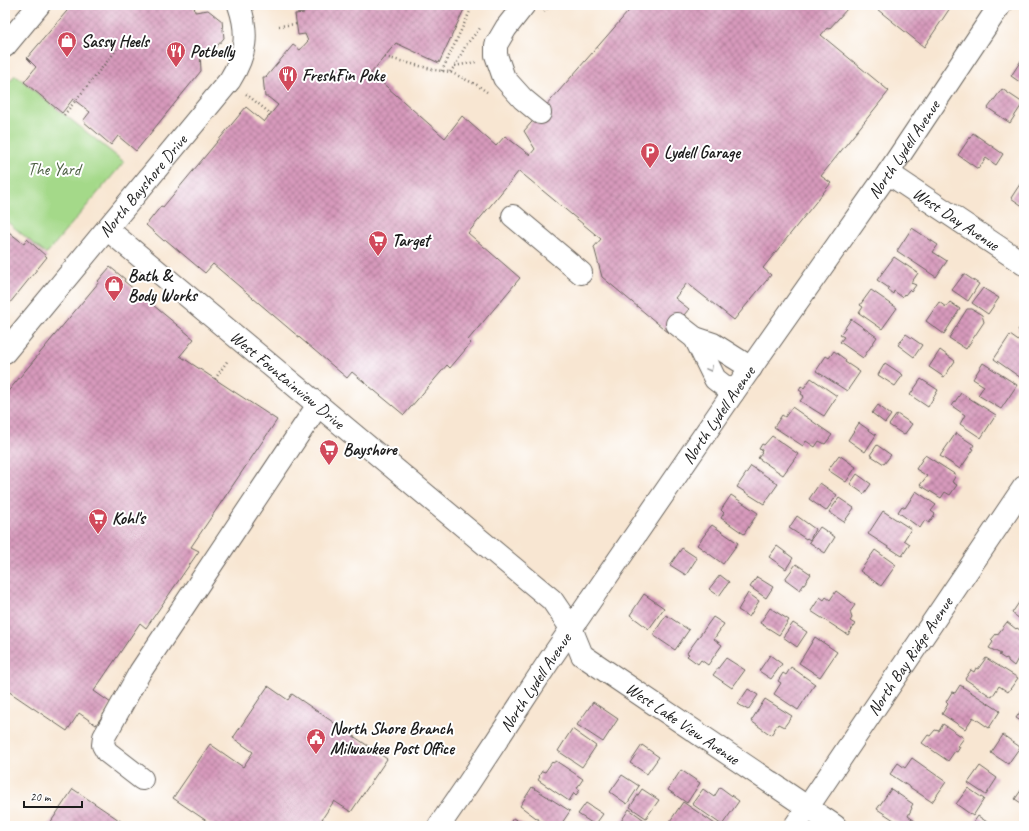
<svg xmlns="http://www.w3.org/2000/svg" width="1029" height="831" font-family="Caveat,sans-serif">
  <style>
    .green { fill: #a4d989; stroke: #607a52 }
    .building { fill: url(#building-cross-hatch) }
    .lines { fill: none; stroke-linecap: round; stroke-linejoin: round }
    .minor-casing { stroke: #69635c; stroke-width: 24 }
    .path { stroke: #69635c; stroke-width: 2.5; stroke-dasharray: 1 3; stroke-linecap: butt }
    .minor { stroke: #fff; stroke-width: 22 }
    .oneway { stroke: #999 }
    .labels { text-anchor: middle; stroke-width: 4; stroke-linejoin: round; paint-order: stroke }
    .poi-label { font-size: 17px; font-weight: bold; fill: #1c1c1c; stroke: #fff; text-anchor: start }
    .street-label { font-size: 17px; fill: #1c1c1c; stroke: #fff }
    .park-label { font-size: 17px; fill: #4c5e42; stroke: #fff }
  </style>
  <defs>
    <pattern id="building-cross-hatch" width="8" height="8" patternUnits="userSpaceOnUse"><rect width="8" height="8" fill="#d79abc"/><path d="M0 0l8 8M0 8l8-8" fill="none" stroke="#ae7d98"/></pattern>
  </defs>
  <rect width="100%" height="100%" fill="#fff"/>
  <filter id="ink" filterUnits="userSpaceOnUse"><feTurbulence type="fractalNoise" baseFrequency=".025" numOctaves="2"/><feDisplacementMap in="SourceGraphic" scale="8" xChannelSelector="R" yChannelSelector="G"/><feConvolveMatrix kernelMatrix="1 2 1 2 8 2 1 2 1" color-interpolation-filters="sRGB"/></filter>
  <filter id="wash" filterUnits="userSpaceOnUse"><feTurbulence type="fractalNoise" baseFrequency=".012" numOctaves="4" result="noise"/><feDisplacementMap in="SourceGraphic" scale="16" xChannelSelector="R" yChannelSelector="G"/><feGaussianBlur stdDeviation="0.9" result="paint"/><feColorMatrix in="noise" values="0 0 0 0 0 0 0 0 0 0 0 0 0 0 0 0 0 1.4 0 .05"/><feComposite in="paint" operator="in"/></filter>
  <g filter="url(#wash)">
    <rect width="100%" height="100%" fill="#f8e6d2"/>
    <path class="green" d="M15 75 124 162 46 254 5 220V87Z"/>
    <g id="blocks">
      <path class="building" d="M72 5H194L195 12 208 10 222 21 224 38 212 52 200 53 201 71 136 151 118 136 111 145 83 121 90 112 73 99 62 113 24 82 36 67 27 58Z
        M303 5H466L439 63 396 43 371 73 445 138 462 116 496 146 505 136 530 155 535 149 524 131 634 5H846L845 7 847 9 829 29 827 28 821 35 889 91 821 176 831 183 763 268 771 275 734 320 687 283 675 298 689 309 669 333 602 277 594 247 601 239 519 171 468 233 520 278 468 340 471 343 450 368 447 365 404 415 352 372 347 378 213 264 205 273 166 240 164 241 146 225 161 206 163 207 246 107 264 122 278 105 268 97H265L263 77H266L293 45 300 50 308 41 305 34 298 35 295 14 304 13Z
        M872 5H952L924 47Z
        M1024 56V85L1011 76Z
        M1002 89 1023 103 1010 123 988 108Z
        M973 133 1003 154 996 165 986 158 978 169 958 155Z
        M1024 178V207L1011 198Z
        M912 228 938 245 933 252 947 261 936 277 897 251Z
        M5 229 24 244 27 239 47 257 5 309Z
        M894 257 918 273 911 283 916 285 911 292 909 290 905 295 904 294 902 297 894 291 893 294 888 290 889 288 877 280Z
        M110 267 125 279 124 281 194 339 180 356 277 420 191 547 199 551 146 628 140 623 94 691 111 703 96 725 79 713 67 731 5 689V395L99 282 98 281Z
        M964 274 979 284 968 301 952 290Z
        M983 288 999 298 988 314 972 303Z
        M871 290 897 308 882 329 859 313 863 307 860 305Z
        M939 302 946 307 950 302 960 309 944 334 926 321Z
        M967 309H972L982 315 984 322 966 349 949 338Z
        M851 319 877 337 863 358 840 342 844 337 840 335Z
        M1023 323H1024V339L1020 336 1023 333 1018 330Z
        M906 334 922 345 914 357 898 345Z
        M1010 335 1024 345V374L1021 378 994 359Z
        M940 350 955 361 944 377 929 367Z
        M834 351 846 360 845 362 860 372 847 391 816 371 826 356 829 358Z
        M885 363 903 375 895 386 878 375Z
        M983 363 1017 385 1001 409 978 395 984 386 973 379Z
        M811 378 837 396 824 416 800 401 804 396 801 394 802 392 799 390 801 386 804 388Z
        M921 379 938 390 928 407 910 395Z
        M961 393 996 415 981 438 960 424 965 415 952 406Z
        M878 405 891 415 885 423 872 413Z
        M792 407 832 435 825 444 819 441 815 447 806 441 803 446 774 427 782 415 785 417Z
        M897 414 912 424 904 435 889 425Z
        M859 423 876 435 865 452 848 440Z
        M956 433 974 445 972 448 974 449 960 469 940 456Z
        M772 436 798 454 783 475 758 458 762 453H761L762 450 759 449 762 444 764 445Z
        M877 445 891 455 884 464 870 455Z
        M839 455 856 467 846 482 828 470Z
        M925 455 956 475 952 482 957 485 950 495 945 492 941 498 920 485 927 476 916 469Z
        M751 466 778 484 764 504 737 487Z
        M857 474 871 484 864 494 850 484Z
        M820 483 837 495 826 511 809 499Z
        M916 491 936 505 931 511 935 514 929 523 925 520 920 528 898 512 902 506 905 508Z
        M731 495 758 513 744 534 721 518 724 513 721 510Z
        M839 498 854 508 844 522 829 512Z
        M883 511 911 529 904 540 910 544 902 556 868 534Z
        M797 516 815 529 810 540 807 538 806 539 789 528Z
        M712 525 738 543 723 564 697 545 706 533H705Z
        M820 527 835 537 825 553 809 542Z
        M777 546 793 558 786 569 769 557Z
        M682 548 697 558 686 575 670 565Z
        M875 550 896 565 881 586 860 571Z
        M796 564 811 574 800 590 785 579Z
        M720 575 729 582 719 596 709 589Z
        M757 577 773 587 766 598 750 587Z
        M836 591 855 605 850 612 852 618 850 621 855 624 848 635 811 611 820 597 824 600 826 597 830 600Z
        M1024 591V622L1012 613 1022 598 1020 597Z
        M748 593 759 601 749 617 738 610Z
        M644 594 664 608 649 629 630 615Z
        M770 608 789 620 779 635 760 623Z
        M666 615 689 630 675 650 653 635Z
        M713 617 724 624 714 639 722 645 708 665 701 660 698 664 687 656 689 654 687 653Z
        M1007 622 1016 629 1017 628 1023 632 1022 634 1024 635V656L1021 653 1014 666 1008 661V659L1006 658 1005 659 999 655 1001 654 989 648 993 642 991 640 996 634 997 635Z
        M793 623 807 632 797 647 783 637Z
        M815 637 837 652 820 677 799 663Z
        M770 655 782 664 771 679 759 671Z
        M726 658 745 670 732 688 713 675Z
        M986 658 1018 678 1008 692 999 686 992 697 965 679 971 670 974 672 976 668 978 669Z
        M791 667 815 684 798 710 774 694 781 683 778 681 783 673 786 675Z
        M960 685 1000 711 989 728 973 717 965 729 942 714 948 704 946 702 952 692 955 693Z
        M268 686 288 700 292 694 387 759 351 812 334 801 322 819 331 826H214L173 798 210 744 243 767 253 752 233 738Z
        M748 689 758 695 748 710 738 704Z
        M765 699 792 716 784 727 778 724 771 735 751 721Z
        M593 702 618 719 603 742 577 725Z
        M1024 706V723L1016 718Z
        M943 724 964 738 958 746 960 747 957 752 955 751 948 761 922 743 928 735 930 736 935 730 939 731Z
        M572 729 596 746 582 767 558 751Z
        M1003 735 1020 747 1008 764 991 753Z
        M642 745 659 757 647 774 630 763Z
        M912 758 946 782 932 802 890 774 898 763 905 768Z
        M556 761 583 779 577 788 580 790 576 795 574 793 569 801 538 780 540 777 539 776 542 771 545 772 552 762 553 763Z
        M980 766 997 778 986 795 968 783Z
        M681 770 700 783 687 803 668 790Z
        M622 775 639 786 627 804 610 792Z
        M1024 786V805L1015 799Z
        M532 787 570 811 560 826H547L520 806Z
        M720 787 739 801 722 825 692 804 703 789 714 797Z
        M968 788 984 799 973 816 956 804Z
        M73 789 128 826H48Z
        M642 789 659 800 646 818 630 807Z
        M891 789 913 804 911 807 912 808 908 816 915 821 912 826H903L877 809Z
        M683 802 718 826H671L668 824Z
        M586 803 603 814 595 825 578 814Z
        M629 809 647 822 645 826H618Z
        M978 816 993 826H971Z
        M513 818 526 826H508Z"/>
    </g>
  </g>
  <g filter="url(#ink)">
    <use href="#blocks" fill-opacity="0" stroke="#69635c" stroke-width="1"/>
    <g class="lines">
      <g class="minor-casing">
        <g id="minor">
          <path d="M524 5 506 28 496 45V55L504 78 523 99 540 113"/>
          <path d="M5 46 39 5"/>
          <path id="s1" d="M888 173 1024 264"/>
          <path d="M513 216 581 273"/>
          <path id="s2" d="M107 229 552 600 571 628 582 655 835 826"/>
          <path d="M677 324 695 338 713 344 751 368"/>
          <path d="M695 338 715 379 733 393"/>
          <path id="s3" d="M5 352 230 80C246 54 249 34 239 5"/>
          <path d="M142 779 107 752 103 745 104 737 140 672 318 405"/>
          <path id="s4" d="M439 826 468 784 551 658 733 393 888 173 1000 5"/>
          <path id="s5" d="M795 826 1024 487"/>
        </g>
      </g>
      <path class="path" d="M544 12 550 5
        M279 26 296 24
        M385 57 435 70 450 72 477 85 487 92
        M455 66 476 62
        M442 71 473 5
        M450 72 455 66 466 45 481 27
        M246 94 271 114
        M64 115 117 49
        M215 379 228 360"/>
      <use href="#minor" class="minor"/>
    </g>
    <defs><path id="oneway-chevron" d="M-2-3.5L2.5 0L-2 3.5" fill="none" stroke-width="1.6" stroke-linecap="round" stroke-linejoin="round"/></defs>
    <use class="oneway" href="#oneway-chevron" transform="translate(710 369) rotate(62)"/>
  </g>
  <defs>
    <g id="shop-pin" transform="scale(1)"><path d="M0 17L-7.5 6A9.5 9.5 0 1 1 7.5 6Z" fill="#d1495b" stroke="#fff"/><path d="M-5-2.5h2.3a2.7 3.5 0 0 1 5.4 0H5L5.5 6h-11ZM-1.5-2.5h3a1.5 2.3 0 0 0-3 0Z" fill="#fff"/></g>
    <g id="restaurant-pin" transform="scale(1)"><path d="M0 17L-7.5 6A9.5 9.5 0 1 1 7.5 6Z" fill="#d1495b" stroke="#fff"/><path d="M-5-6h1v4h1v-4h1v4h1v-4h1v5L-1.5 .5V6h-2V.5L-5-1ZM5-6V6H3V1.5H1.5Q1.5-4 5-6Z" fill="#fff"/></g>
    <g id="parking-pin" transform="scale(1)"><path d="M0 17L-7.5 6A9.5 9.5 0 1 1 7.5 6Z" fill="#d1495b" stroke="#fff"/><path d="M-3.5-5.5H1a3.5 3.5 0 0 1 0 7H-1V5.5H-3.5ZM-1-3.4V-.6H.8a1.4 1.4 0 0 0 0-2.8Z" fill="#fff"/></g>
    <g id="supermarket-pin" transform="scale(1)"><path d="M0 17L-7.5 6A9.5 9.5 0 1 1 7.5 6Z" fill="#d1495b" stroke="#fff"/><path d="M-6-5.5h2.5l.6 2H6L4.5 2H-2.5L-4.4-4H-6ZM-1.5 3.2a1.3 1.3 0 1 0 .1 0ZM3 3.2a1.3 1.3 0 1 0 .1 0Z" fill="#fff"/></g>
    <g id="civic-pin" transform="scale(1)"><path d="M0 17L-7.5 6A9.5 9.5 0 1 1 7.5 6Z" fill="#d1495b" stroke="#fff"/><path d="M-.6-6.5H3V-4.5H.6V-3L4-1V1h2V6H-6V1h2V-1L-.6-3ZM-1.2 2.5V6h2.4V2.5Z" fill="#fff"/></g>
  </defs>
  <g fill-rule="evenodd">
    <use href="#shop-pin" x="67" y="41"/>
    <use href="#restaurant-pin" x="176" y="51"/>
    <use href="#restaurant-pin" x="288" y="75"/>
    <use href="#parking-pin" x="650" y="152"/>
    <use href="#supermarket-pin" x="378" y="240"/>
    <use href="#shop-pin" x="114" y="285"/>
    <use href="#supermarket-pin" x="329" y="449"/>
    <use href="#supermarket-pin" x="98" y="518"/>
    <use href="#civic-pin" x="316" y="738"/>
  </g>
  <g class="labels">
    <g class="poi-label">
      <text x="81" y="47">Sassy Heels</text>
      <text x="190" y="57">Potbelly</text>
      <text x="302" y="81">FreshFin Poke</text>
      <text x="664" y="158">Lydell Garage</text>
      <text x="392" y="246">Target</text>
      <text x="128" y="281">Bath &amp;<tspan x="128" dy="20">Body Works</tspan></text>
      <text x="343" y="455">Bayshore</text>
      <text x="112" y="524">Kohl's</text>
      <text x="330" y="734">North Shore Branch<tspan x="330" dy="20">Milwaukee Post Office</tspan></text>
    </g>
    <g class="street-label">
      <text dy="6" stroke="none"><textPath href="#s4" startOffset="821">North Lydell Avenue</textPath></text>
      <text dy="6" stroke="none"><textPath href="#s3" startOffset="216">North Bayshore Drive</textPath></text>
      <text dy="6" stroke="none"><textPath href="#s1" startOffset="82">West Day Avenue</textPath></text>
      <text dy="6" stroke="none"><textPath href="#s2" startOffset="235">West Fountainview Drive</textPath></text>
      <text dy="6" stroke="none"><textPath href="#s4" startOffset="497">North Lydell Avenue</textPath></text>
      <text dy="6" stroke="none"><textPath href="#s5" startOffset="205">North Bay Ridge Avenue</textPath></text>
      <text dy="6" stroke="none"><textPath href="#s4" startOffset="173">North Lydell Avenue</textPath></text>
      <text dy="6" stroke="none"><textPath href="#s2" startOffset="764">West Lake View Avenue</textPath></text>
    </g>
    <g class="park-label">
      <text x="54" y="175">The Yard</text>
    </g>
  </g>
  <rect width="1029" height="831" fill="none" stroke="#fff" stroke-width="20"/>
  <path d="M24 801v6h58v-6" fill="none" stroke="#1c1c1c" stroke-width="2"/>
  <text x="30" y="801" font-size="12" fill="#1c1c1c" stroke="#ffffff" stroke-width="3" paint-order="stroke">20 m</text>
</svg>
